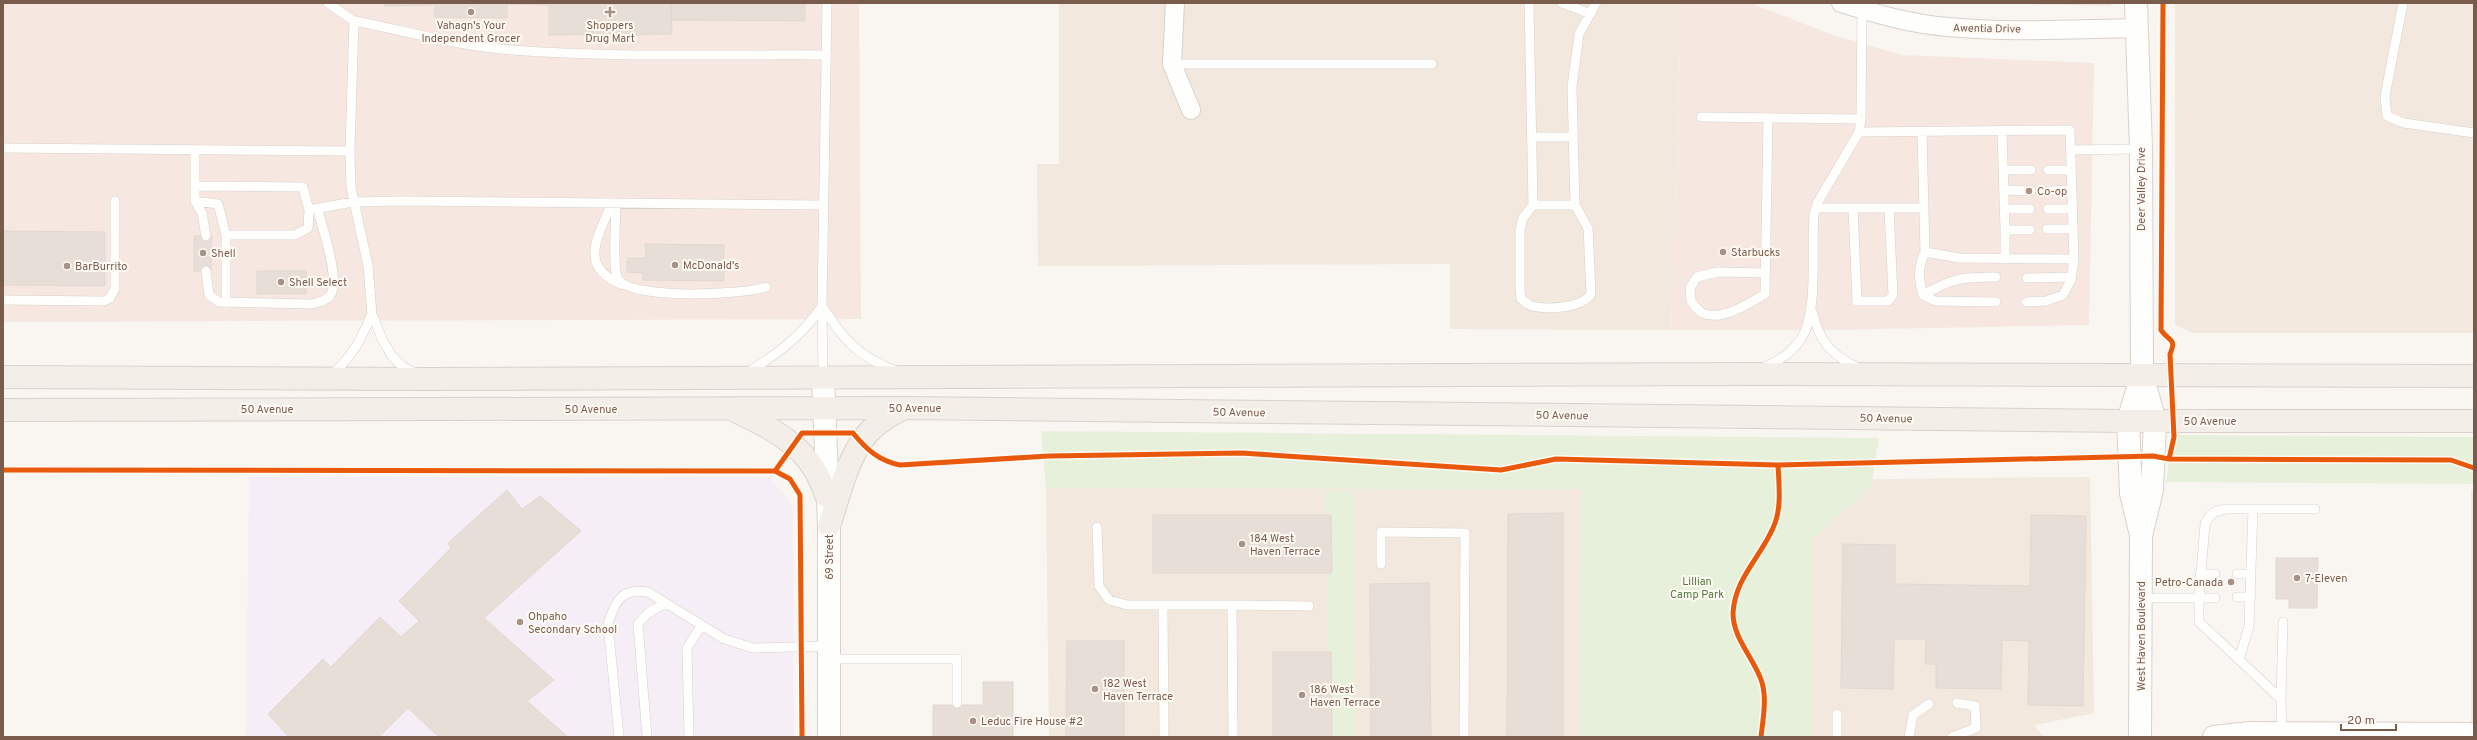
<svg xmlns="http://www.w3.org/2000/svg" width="2477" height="740" font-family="Overpass,sans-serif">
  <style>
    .residential { fill: #f2e8de }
    .commercial { fill: #f6e8e1 }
    .education { fill: #f6eef6 }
    .green { fill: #e7f0db }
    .building { fill: #e6ded7; stroke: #e2d8d2 }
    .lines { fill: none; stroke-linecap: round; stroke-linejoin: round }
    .lane-casing { stroke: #d7d1cb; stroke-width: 10 }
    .street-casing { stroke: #d7d1cb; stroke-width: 20 }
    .secondary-casing { stroke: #d9d2cb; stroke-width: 24 }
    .primary-casing { stroke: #dad1cc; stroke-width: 24 }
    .lane { stroke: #fefefd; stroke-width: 9 }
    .street { stroke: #fefefd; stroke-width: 18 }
    .secondary { stroke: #fefefd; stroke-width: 22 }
    .primary { stroke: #f3eee8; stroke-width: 22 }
    .cycleway-casing { stroke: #fffaf3; stroke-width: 8 }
    .cycleway { stroke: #e8590c; stroke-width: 5 }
    .poi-dot { fill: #a69286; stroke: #fffaf3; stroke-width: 1.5 }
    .labels { text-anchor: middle; stroke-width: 4; stroke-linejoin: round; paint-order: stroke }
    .poi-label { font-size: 11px; fill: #7a5c4d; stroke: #fffaf3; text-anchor: start }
    .street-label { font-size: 11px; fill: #7a5c4d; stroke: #fffaf3 }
    .park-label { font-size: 11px; fill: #537a41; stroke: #fffaf3 }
  </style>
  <rect width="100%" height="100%" fill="#f9f5f0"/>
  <path class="residential" d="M1059 3H1683L1681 12 1671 330 1450 329V264L1038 266 1037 164H1059Z
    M1976 3H2111V6Z
    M2175 3H2474V333H2193L2175 325Z
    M2090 477 2094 713 2034 725 2044 737H1049L1046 488Z
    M2471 490H2474V737H2471Z"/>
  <path class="commercial" d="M3 3H859L861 319 3 322Z
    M1683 3H1750L1833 35 1901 55 2094 63 2089 325 1829 330H1671L1681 12Z"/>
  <path class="education" d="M249 477H769L793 506 794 737H246Z"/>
  <path class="green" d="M1041 431 1879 438 1871 487 1814 538 1813 737H1579L1581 489 1046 488Z
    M2173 435 2474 437V484L2166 482Z
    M1326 491H1353L1355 737H1328Z"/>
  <path class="building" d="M384 3H549V5L507 4V18L434 17 435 5 384 6Z
    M549 3H671L672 34 549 35Z
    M671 3H805V21L671 20Z
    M3 231 105 232V286L3 285Z
    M194 236H212L211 271H194Z
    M645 244 724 245V281L643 280V273L627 272V258H646Z
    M257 271H306V294H257Z
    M507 490 522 509 540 496 581 531 484 618 554 680 527 701 568 737H439L408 708 379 737H289L268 714 323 659 331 667 380 617 401 637 419 621 399 601 451 548 448 543Z
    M1563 513V737H1507L1508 514Z
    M1153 515H1331L1332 573H1153Z
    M2031 515 2086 516 2083 706 2028 705 2029 641 2002 640 2001 689 1936 688V664H1925L1926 639H1894L1893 689 1841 688 1843 544 1895 545V584L2030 586Z
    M2276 558H2318L2317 608H2289V599H2276Z
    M1429 583 1431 737H1371L1370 584Z
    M1067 641H1124V737H1066Z
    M1273 652H1331L1332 737H1273Z
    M983 682H1013V737H933V705H983Z"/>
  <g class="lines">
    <g class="lane-casing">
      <path id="lane" d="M328 3 354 21 350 151
        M1529 3 1533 205 1523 218 1520 230V290L1521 299C1524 301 1528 305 1532 306 1547 310 1582 308 1591 294L1588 228 1575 205 1572 87 1579 34 1596 3
        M1562 3 1591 14
        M2403 3 2385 96 2387 116 2404 123 2474 133
        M354 21C406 31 459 46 512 50 617 58 722 54 827 55
        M1172 64H1432
        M1701 117 1861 119
        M2002 131 2005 230H2030
        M1859 132 2070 130 2074 259 1959 258 1925 252 1922 132
        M1532 137H1573
        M3 148 350 151 351 187 368 266 372 314 382 339 392 356 403 367 414 372
        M195 150V201L202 213 206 236
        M2071 150 2141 149
        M2003 170H2031
        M2048 170H2071
        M195 186 303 187 309 210 353 202 401 201 823 205
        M2004 190 2031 191
        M2048 191 2072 190
        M195 201 218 204 226 235
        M612 203C598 237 577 267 623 285
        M616 203C616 217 612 269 618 279 630 300 744 295 766 287
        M1533 205H1575
        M1816 208H1923
        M1853 208 1857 301H1888L1893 295 1889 208
        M2004 209H2030
        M2048 209H2072
        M2047 229H2073
        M2005 230V259
        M1925 252C1918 267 1918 278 1923 295L1935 301 1996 302
        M206 271 209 295 219 302 311 304C318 302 325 302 330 296 341 281 322 226 317 208
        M1766 273 1718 272 1697 277 1690 288 1691 301C1694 305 1698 311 1702 313 1722 322 1749 303 1765 294L1768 118
        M2027 278 2071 277
        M1923 295C1954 278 1960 277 1996 277
        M3 300 104 301 110 298 115 288V201
        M2026 302 2046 301 2063 295 2071 280 2074 259
        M226 303V235H295L308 228 309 210
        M822 306C843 339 857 356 894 370
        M1812 311C1820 343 1830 354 1860 369
        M1763 368C1778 361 1792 353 1801 339 1819 311 1811 248 1814 214L1818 202 1859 132 1861 119 1862 9
        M747 373C777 354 802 336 822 306
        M330 376C353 356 360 341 372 314
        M823 377 822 306 827 3
        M1097 527 1099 586 1109 600 1127 605H1232
        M1381 564V532L1465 533 1464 737
        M2200 574H2215
        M2237 574H2251
        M2237 597H2251
        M2141 598H2199V622L2281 699 2282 733
        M2215 598H2199L2205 524C2210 513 2215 511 2226 509H2315
        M1163 606 1164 737
        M830 659H957V703
        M2239 660 2249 626 2253 509
        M2281 699 2283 622
        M1837 714V737
        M619 737 608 624C615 601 621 588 648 592L724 639 753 648 829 646
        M647 737 638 624 648 613 665 603
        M689 737 687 648 701 626
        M1233 737 1232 605 1309 606
        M1909 737 1913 715 1929 704
        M1952 737 1976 728 1975 706 1957 703"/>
    </g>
    <g class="street-casing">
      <path id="street" d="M1175 3 1172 64 1191 110
        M1841 3C1876 14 1911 24 1948 27 2010 33 2074 29 2136 28"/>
    </g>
    <g class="secondary-casing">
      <path id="secondary" d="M2136 3 2141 149 2142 375 2155 421 2152 490 2141 536 2140 737
        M823 377 829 526V737
        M2140 531 2131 493 2128 421 2142 375
        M2214 737 2250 733 2474 734"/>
    </g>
    <g class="primary-casing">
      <path id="primary" d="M3 377 428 379 1750 374 2474 376
        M3 410 904 408 2128 421H2474
        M735 411C777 431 812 448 826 496
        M829 526C839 497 847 457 868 433 878 422 891 415 904 408"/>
    </g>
    <use href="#lane" class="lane"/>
    <use href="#street" class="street"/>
    <use href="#secondary" class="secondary"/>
    <use href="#primary" class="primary"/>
    <g class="cycleway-casing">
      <path id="cycleway" d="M2163 3 2161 330C2169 342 2177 338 2170 354L2174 437 2169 459
        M3 470 775 471 790 479 800 495 802 737
        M775 471 802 433H853C866 449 879 461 900 465L1049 456 1241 453 1501 470 1556 459 1778 465 2153 456 2169 459 2451 460 2474 468
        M1761 737C1763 718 1768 695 1760 677 1751 655 1733 637 1733 613 1735 578 1760 558 1773 528 1782 509 1779 486 1778 465"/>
    </g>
    <use href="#cycleway" class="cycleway"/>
  </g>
  <g class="poi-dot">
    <circle cx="471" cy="12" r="4"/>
    <path d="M608 6h4v4h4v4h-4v4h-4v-4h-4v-4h4z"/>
    <circle cx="2029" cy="191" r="4"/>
    <circle cx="1723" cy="252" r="4"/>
    <circle cx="203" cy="253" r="4"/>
    <circle cx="675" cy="265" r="4"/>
    <circle cx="67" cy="266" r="4"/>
    <circle cx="281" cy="282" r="4"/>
    <circle cx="1242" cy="544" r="4"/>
    <circle cx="2297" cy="578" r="4"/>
    <circle cx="2231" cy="582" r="4"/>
    <circle cx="520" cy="622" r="4"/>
    <circle cx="1095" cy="689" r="4"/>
    <circle cx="1302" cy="695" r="4"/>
    <circle cx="973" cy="721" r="4"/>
  </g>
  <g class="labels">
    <g class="poi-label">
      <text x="471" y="29" text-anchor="middle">Vahagn's Your<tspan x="471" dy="13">Independent Grocer</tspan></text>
      <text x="610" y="29" text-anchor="middle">Shoppers<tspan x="610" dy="13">Drug Mart</tspan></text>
      <text x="2037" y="195">Co-op</text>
      <text x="1731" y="256">Starbucks</text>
      <text x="211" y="257">Shell</text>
      <text x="683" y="269">McDonald's</text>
      <text x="75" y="270">BarBurrito</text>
      <text x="289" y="286">Shell Select</text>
      <text x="1250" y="542">184 West<tspan x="1250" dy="13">Haven Terrace</tspan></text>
      <text x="2305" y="582">7-Eleven</text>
      <text x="2223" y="586" text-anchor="end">Petro-Canada</text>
      <text x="528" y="620">Ohpaho<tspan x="528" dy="13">Secondary School</tspan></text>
      <text x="1103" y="687">182 West<tspan x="1103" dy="13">Haven Terrace</tspan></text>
      <text x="1310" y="693">186 West<tspan x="1310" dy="13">Haven Terrace</tspan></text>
      <text x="981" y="725">Leduc Fire House #2</text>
    </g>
    <g class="street-label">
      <text transform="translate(1987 28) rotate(1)" y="4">Awentia Drive</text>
      <text transform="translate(2141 189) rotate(-90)" y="4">Deer Valley Drive</text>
      <text x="915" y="412">50 Avenue</text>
      <text x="267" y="413">50 Avenue</text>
      <text x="591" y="413">50 Avenue</text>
      <text transform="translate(1239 412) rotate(1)" y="4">50 Avenue</text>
      <text transform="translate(1562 415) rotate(1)" y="4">50 Avenue</text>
      <text transform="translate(1886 418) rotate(1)" y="4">50 Avenue</text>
      <text x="2210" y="425">50 Avenue</text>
      <text transform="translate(829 557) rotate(-90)" y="4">69 Street</text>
      <text transform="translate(2141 636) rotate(-90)" y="4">West Haven Boulevard</text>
    </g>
    <g class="park-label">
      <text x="1697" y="585">Lillian<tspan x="1697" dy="13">Camp Park</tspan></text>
    </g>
  </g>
  <rect width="2477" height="740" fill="none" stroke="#7a5c4d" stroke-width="8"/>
  <path d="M2341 724v6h55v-6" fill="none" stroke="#7a5c4d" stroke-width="2"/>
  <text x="2347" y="724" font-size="12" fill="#7a5c4d" stroke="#fffaf3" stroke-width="3" paint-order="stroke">20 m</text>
</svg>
